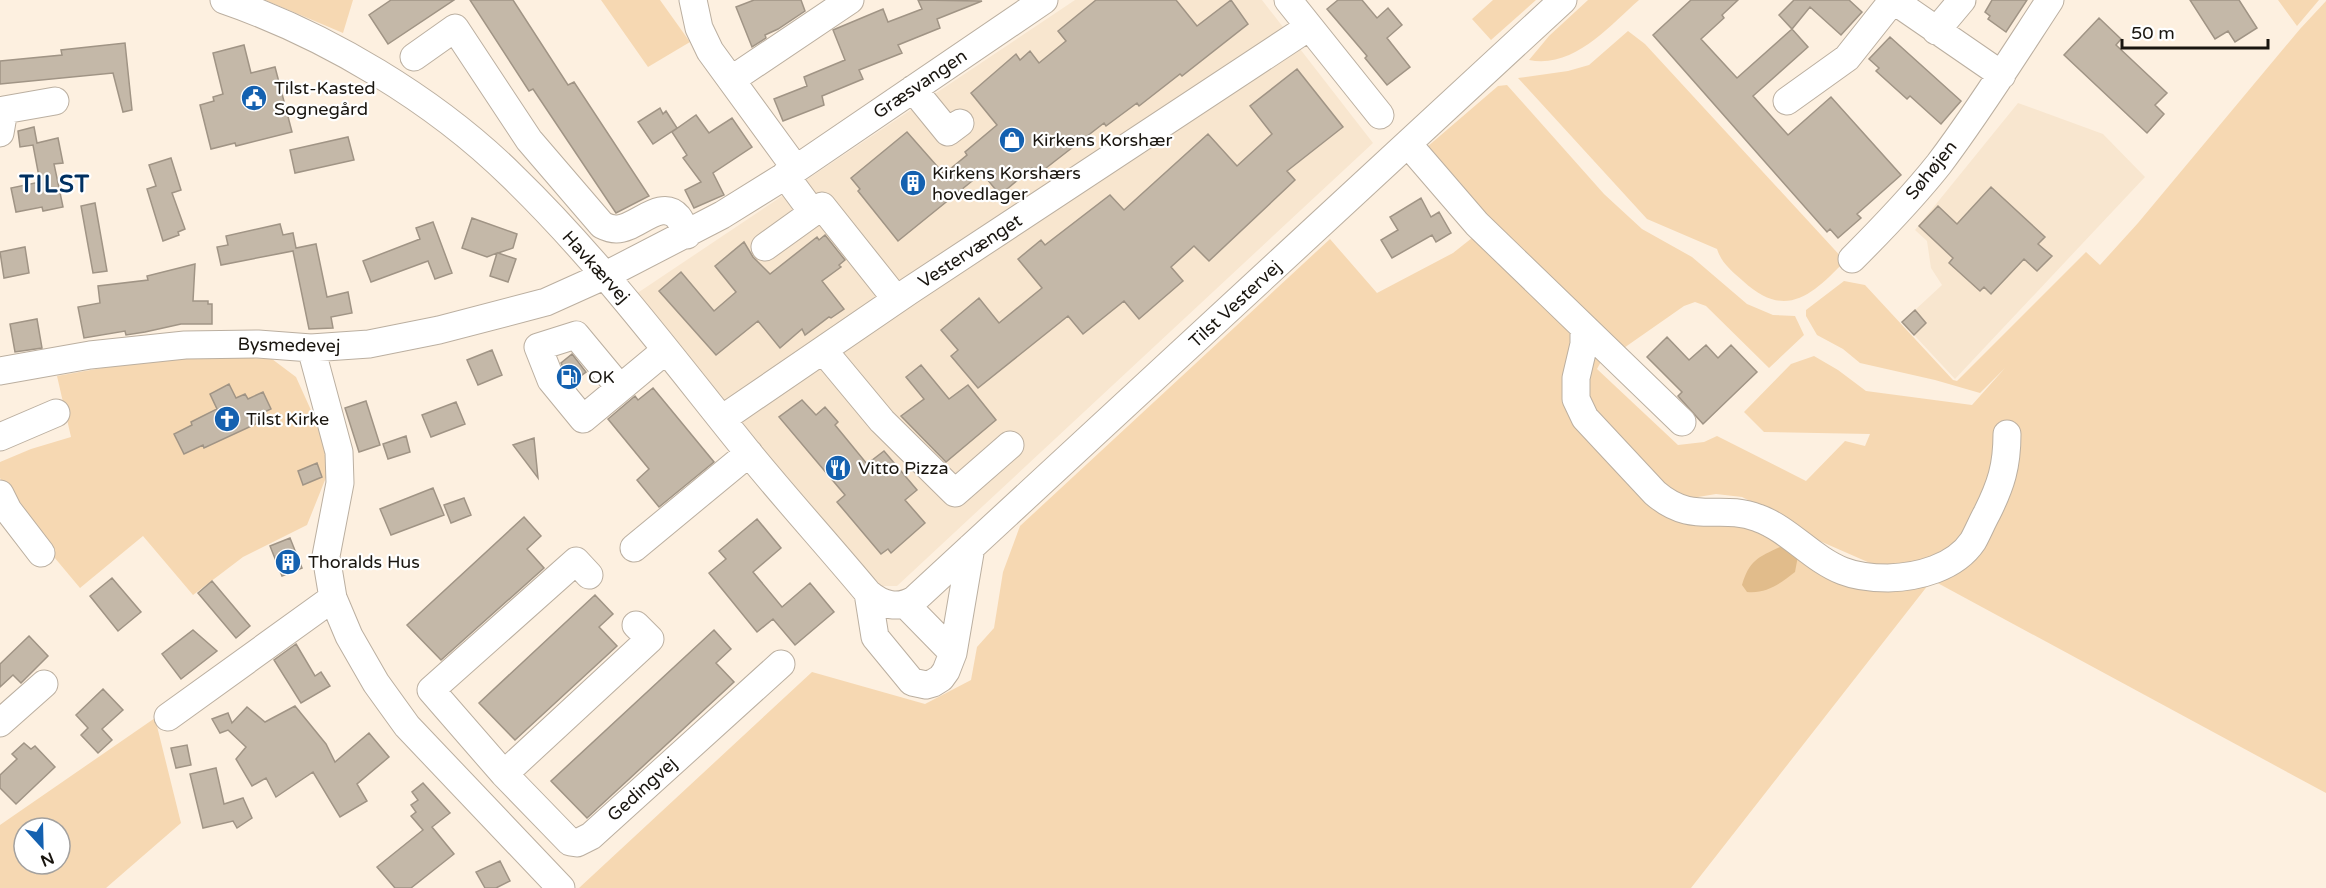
<svg xmlns="http://www.w3.org/2000/svg" width="2326" height="888" font-family="'Varela Round',sans-serif">
  <style>
    .built { fill: #f8e6cf }
    .green { fill: #f6d8b2; fill-rule: evenodd }
    .water { fill: #e1bc8b }
    .building { fill: #c4b8a8; stroke: #a09485; stroke-width: 1.5 }
    .lines { fill: none; stroke-linecap: round; stroke-linejoin: round }
    .minor-casing { stroke: #bbafa0; stroke-width: 29 }
    .minor { stroke: #fff; stroke-width: 27 }
    .labels { text-anchor: middle; stroke-width: 4.5; stroke-linejoin: round; paint-order: stroke }
    .street-label { font-size: 18px; fill: #19150f; stroke: #fff }
    .poi-label { font-size: 18px; fill: #19150f; stroke: #fff; text-anchor: start }
    .district-label { font-size: 24px; font-weight: bold; letter-spacing: 1.5px; fill: #003061; stroke: #fff }
  </style>
  <rect width="100%" height="100%" fill="#fdf0e0"/>
  <path class="built" d="M1075 0H1262L1373 143 897 586H875L636 294Z
    M2018 103 2103 134 2145 177 1955 379 1902 322 1942 285 1931 268 1927 241 1915 230Z"/>
  <path class="green" d="M265 0H353L343 33Z
    M601 0H660L690 42 648 67Z
    M1493 0H1536L1491 40 1472 19Z
    M1588 0H1639C1609 26 1574 69 1529 60L1549 36Z
    M2278 0H2319L2297 26Z
    M2326 1V793L1932 580 1691 888H579L812 672 925 704 971 680 977 647 994 628 1003 572 1020 526 1330 239 1377 293 1453 253 1477 234 1578 333 1564 376 1654 502 1741 521 1810 556 1932 579 1945 549 1927 558 1897 567H1879L1797 531 1766 509 1742 497 1716 494 1692 498 1671 494 1580 394 1595 355 1604 356 1597 369 1678 445 1704 442 1717 436 1806 481 1845 441 1865 446 1870 434 1764 432 1744 412 1791 364 1814 356 1838 370 1866 391 1972 405 2005 368 1980 393 1935 380 1860 363 1843 349 1817 335 1806 316V310L1844 281 1865 285 1953 380 1957 381 2086 252 2100 265 2138 223 2300 29Z
    M1628 31 1645 44 1845 261C1813 294 1786 321 1743 281 1732 271 1722 264 1717 249L1647 219 1518 78 1568 71 1589 65Z
    M1507 85 1604 194 1642 229 1692 257 1747 304 1773 315 1795 316 1804 335 1769 368 1706 306 1695 302 1684 306 1621 350 1508 244 1427 147 1498 86Z
    M204 356 272 359 296 377 324 439 329 470 307 525 243 557 193 595 143 536 80 588 44 545 16 507 0 478V462L31 449 71 437 57 376 113 366Z
    M155 718 181 823 106 888H0V825ZM24 828H60V864H24Z"/>
  <path class="water" d="M1780 547 1789 549 1798 556 1795 572C1780 584 1766 594 1747 592L1742 585C1749 561 1758 557 1780 547Z"/>
  <path class="building" d="M391 0H454L388 44 369 15Z
    M470 0H513L568 85 574 82 649 196 616 213 533 89 529 91Z
    M754 0H801L805 11 778 29 765 35 766 38 752 47 736 7Z
    M918 0 982 1 937 19 940 28 898 45 902 53 859 70 863 79 822 96 824 105 783 121 774 99 807 86 804 77 845 60 833 30 883 9 888 22 922 9Z
    M1096 0H1176L1197 26 1231 0 1248 24 1182 76 1180 74 1139 106 1137 103 1106 126 1104 123 1037 175 1032 168 1000 195 982 173 898 241 858 191 860 189 851 178 907 132 944 174 967 155 965 152 997 125 971 93 1016 54 1020 60 1030 51 1039 63 1066 41 1058 31Z
    M1338 0H1362L1377 18 1388 8 1402 25 1387 38 1410 67 1387 85 1365 58 1367 56 1327 9Z
    M1691 0H1738L1722 15 1724 18 1701 39 1737 78 1792 29 1808 47 1753 96 1788 135 1831 97 1901 175 1857 214 1861 218 1838 238 1830 229 1827 232 1653 35Z
    M1794 0H1849L1862 12 1841 35 1810 7 1792 29 1779 15Z
    M1992 0H2027L2006 32 1988 19 1990 16 1985 12Z
    M2190 0H2239L2257 28 2235 42 2228 31 2215 39Z
    M2099 18 2121 39 2116 45 2167 93 2155 105 2164 114 2147 133 2064 55Z
    M1890 37 1961 101 1941 124 1910 96 1907 99 1876 71 1879 68 1869 59Z
    M125 43 132 110 123 112 113 73 0 84V61L62 55 61 50Z
    M244 45 251 73 275 67 292 132 236 146 235 143 211 149 200 105 214 101 213 97 223 94 213 53Z
    M1297 69 1343 127 1287 171 1295 180 1209 261 1194 246 1171 267 1183 281 1139 319 1124 301 1083 334 1068 316 978 388 951 356 958 350 941 330 979 298 999 323 1042 288 1018 259 1041 240 1045 245 1110 195 1124 210 1208 134 1237 166 1272 134 1250 106Z
    M660 108 663 114 666 111 677 128 653 144 638 122Z
    M696 115 709 133 732 118 752 147 713 173 724 195 694 208 685 190 701 182 683 158 687 155 672 132Z
    M34 127 37 143 58 138 63 163 54 164 63 207 43 211 42 207 16 212 11 188 40 182 33 145 20 147 18 131Z
    M348 137 354 160 295 173 290 150Z
    M171 158 181 190 172 193 185 229 178 232 179 235 163 241 147 189 156 186 149 165Z
    M1991 187 2045 237 2038 244 2052 256 2037 271 2024 259 1991 294 1984 287 1980 291 1949 263 1953 258 1919 226 1938 206 1957 224Z
    M1421 198 1431 217 1439 212 1451 233 1436 242 1432 235 1392 258 1381 240 1398 230 1390 217Z
    M95 203 107 271 93 273 81 206Z
    M472 218 517 234 513 248 498 253 516 259 508 282 490 276 497 253 487 257 462 248Z
    M433 222 452 273 435 279 428 261 371 282 363 261 420 239 416 228Z
    M280 224 283 235 293 233 296 248 316 244 327 297 348 292 352 313 331 317 333 328 309 329 293 251 221 265 217 247 228 245 226 236Z
    M825 235 845 260 839 265 841 267 822 281 844 309 831 318 829 317 805 335 802 329 780 348 758 321 716 355 659 291 681 272 714 311 736 292 715 266 744 242 753 257 770 274 817 237 819 240Z
    M25 247 29 273 4 278 0 252Z
    M195 264 193 301H208V304H212V324H181L145 332 126 335 125 331 84 338 78 307 100 303 98 286 148 280 147 276Z
    M1915 310 1926 323 1914 335 1902 322Z
    M37 319 42 348 15 352 10 324Z
    M1667 337 1689 360 1706 345 1718 358 1731 345 1757 372 1703 424 1678 396 1682 392 1647 357Z
    M492 350 502 375 478 385 467 360Z
    M572 354 586 372 573 382 565 372 561 363Z
    M921 365 949 399 968 385 996 420 946 462 901 416 924 399 906 377Z
    M229 384 236 398 245 394 248 399 263 392 271 409 256 416 260 422 204 448 203 445 184 454 174 434 192 425 191 422 217 409 210 394Z
    M653 388 714 462 659 507 637 480 649 469 608 419 635 396 638 400Z
    M802 400 816 415 825 407 838 422 835 425 867 464 884 451 917 490 905 500 925 523 891 553 888 549 881 554 837 502 845 495 779 417Z
    M366 401 380 445 359 452 345 408Z
    M456 402 465 424 431 437 422 415Z
    M406 436 410 452 388 459 383 444Z
    M534 438 538 478 513 445Z
    M317 463 322 477 303 485 298 471Z
    M433 488 444 515 391 535 380 509Z
    M464 498 471 515 451 523 444 505Z
    M524 517 541 536 527 549 544 568 441 660 407 625Z
    M757 519 781 548 753 572 782 607 810 583 834 612 795 645 773 619 757 632 709 573 726 559 719 551Z
    M290 538 302 568 282 576 270 546Z
    M112 578 141 612 118 631 90 596Z
    M212 581 250 626 236 638 198 593Z
    M595 595 613 614 599 627 617 646 515 740 479 703Z
    M193 630 217 651 181 679 162 654Z
    M714 630 731 649 716 663 734 682 587 818 551 781Z
    M29 636 48 656 21 683 13 675 0 687V664Z
    M296 644 315 676 321 672 330 686 301 703 274 660Z
    M103 689 123 710 102 729 112 740 98 753 81 735 88 728 76 715Z
    M295 706 326 744 335 762 369 733 389 757 357 784 367 801 340 817 313 772 276 797 266 778 252 786 236 759 246 747 228 730 220 733 212 719 228 713 232 723 247 707 265 722Z
    M24 743 31 749 35 746 55 767 16 804 0 788V775L17 759 12 754Z
    M187 745 191 765 176 768 171 748Z
    M216 768 224 804 243 798 252 818 237 828 233 821 203 828 190 774Z
    M423 783 450 813 432 827 454 854 411 888H395L377 867 423 830 411 816 416 812 411 805 418 800 412 792Z
    M500 861 510 881 496 888H485L476 872Z"/>
  <g class="lines">
    <g class="minor-casing">
      <path id="minor" d="M224 0C326 35 435 100 512 176 599 260 671 357 747 451 786 499 828 545 868 593 882 605 898 610 915 599L1563 0
        M693 0 699 28 710 51 796 169
        M1288 0 1380 115
        M1893 0 2002 75
        M1936 31 1962 0
        M414 57 455 28 529 140 602 225C606 227 611 229 616 229 635 230 661 197 678 217 682 222 684 229 687 235
        M731 80 850 0
        M913 89 948 132 960 123
        M1787 101 1847 58 1893 0
        M0 133 4 110 55 101
        M1408 144 1477 224 1682 422
        M785 175 813 213
        M765 247 822 206 896 299
        M1852 259C1882 229 1912 198 1939 164 1979 111 2014 55 2050 0
        M1584 328V344L1576 378V399L1585 418 1655 493C1693 526 1719 503 1758 518 1789 529 1812 559 1843 571 1858 577 1872 578 1888 578 1918 577 1955 568 1973 541 1978 532 1982 522 1987 513 2001 485 2007 466 2007 434
        M311 348 339 452 340 483 326 556 333 598 349 636 376 683 407 726 561 888
        M823 350 882 421 955 493 1010 445
        M0 371 90 355 185 345 258 344 311 348 369 344 439 330 546 302 606 275 722 215 796 169 1044 0
        M620 388 576 335 538 347 551 380 583 419 666 350
        M722 419 909 291 1309 27
        M0 437 56 413
        M0 494 8 510 41 553
        M634 548 749 453
        M589 575 576 561 431 690 504 774 570 842 577 843 591 836 781 664
        M868 593 875 637 912 682 926 685 933 683 941 678 946 671 953 653 971 547
        M905 604 953 653
        M168 717 333 598
        M0 723 44 684
        M504 774 650 639 636 625"/>
    </g>
    <use href="#minor" class="minor"/>
  </g>
  <defs>
    <g id="civic-disc" transform="scale(1.35)"><circle r="9.5" fill="#1461b0" stroke="#fff"/><path d="M-.6-6.5H3V-4.5H.6V-3L4-1V1h2V6H-6V1h2V-1L-.6-3ZM-1.2 2.5V6h2.4V2.5Z" fill="#fff"/></g>
    <g id="shop-disc" transform="scale(1.35)"><circle r="9.5" fill="#1461b0" stroke="#fff"/><path d="M-5-2.5h2.3a2.7 3.5 0 0 1 5.4 0H5L5.5 6h-11ZM-1.5-2.5h3a1.5 2.3 0 0 0-3 0Z" fill="#fff"/></g>
    <g id="building-disc" transform="scale(1.35)"><circle r="9.5" fill="#1461b0" stroke="#fff"/><path d="M-4-6H4V6H1V3H-1V6H-4ZM-2.5-4.3h1.7v1.8h-1.7ZM.8-4.3h1.7v1.8H.8ZM-2.5-1h1.7V.8h-1.7ZM.8-1h1.7V.8H.8Z" fill="#fff"/></g>
    <g id="fuel-disc" transform="scale(1.35)"><circle r="9.5" fill="#1461b0" stroke="#fff"/><path d="M-5.5-6h7V0h2V4h1.3V-2.5L3-4.5l.8-.8L6-3V5H2.5V1h-1V6h-7ZM-4.2-4.7v3.2H.2V-4.7Z" fill="#fff"/></g>
    <g id="church-disc" transform="scale(1.35)"><circle r="9.5" fill="#1461b0" stroke="#fff"/><path d="M-1.2-6h2.4v3.5h3.3v2.4h-3.3V6h-2.4V-.1h-3.3v-2.4h3.3Z" fill="#fff"/></g>
    <g id="restaurant-disc" transform="scale(1.35)"><circle r="9.5" fill="#1461b0" stroke="#fff"/><path d="M-5-6h1v4h1v-4h1v4h1v-4h1v5L-1.5 .5V6h-2V.5L-5-1ZM5-6V6H3V1.5H1.5Q1.5-4 5-6Z" fill="#fff"/></g>
  </defs>
  <g fill-rule="evenodd">
    <use href="#civic-disc" x="254" y="98"/>
    <use href="#shop-disc" x="1012" y="140"/>
    <use href="#building-disc" x="913" y="183"/>
    <use href="#fuel-disc" x="569" y="377"/>
    <use href="#church-disc" x="227" y="419"/>
    <use href="#restaurant-disc" x="838" y="468"/>
    <use href="#building-disc" x="288" y="562"/>
  </g>
  <g class="labels">
    <g class="street-label">
      <text transform="translate(920 84) rotate(-34)" y="6">Græsvangen</text>
      <text transform="translate(1931 170) rotate(-51)" y="6">Søhøjen</text>
      <text transform="translate(970 251) rotate(-33)" y="6">Vestervænget</text>
      <text transform="translate(596 267) rotate(48)" y="6">Havkærvej</text>
      <text transform="translate(1235 304) rotate(-43)" y="6">Tilst Vestervej</text>
      <text transform="translate(289 345) rotate(1)" y="6">Bysmedevej</text>
      <text transform="translate(642 789) rotate(-42)" y="6">Gedingvej</text>
    </g>
    <g class="poi-label">
      <text x="274" y="94">Tilst-Kasted<tspan x="274" dy="21">Sognegård</tspan></text>
      <text x="1032" y="146">Kirkens Korshær</text>
      <text x="932" y="179">Kirkens Korshærs<tspan x="932" dy="21">hovedlager</tspan></text>
      <text x="588" y="383">OK</text>
      <text x="246" y="425">Tilst Kirke</text>
      <text x="858" y="474">Vitto Pizza</text>
      <text x="308" y="568">Thoralds Hus</text>
    </g>
    <g class="district-label">
      <text x="55" y="192">TILST</text>
    </g>
  </g>
  <g transform="translate(42 846) rotate(158)"><circle r="28" fill="#ffffff" stroke="#a3a19f" stroke-width="1.5"/>
  <path d="M0-4.5L10 22L0 15L-10 22Z" fill="#1461b0"/>
  <text y="-9" font-size="16" font-weight="bold" text-anchor="middle" fill="#19150f">N</text>
  </g>
  <path d="M2122 39v9h146v-9" fill="none" stroke="#19150f" stroke-width="3"/>
  <text x="2131" y="39" font-size="18" fill="#19150f" stroke="#ffffff" stroke-width="4.5" paint-order="stroke">50 m</text>
</svg>
